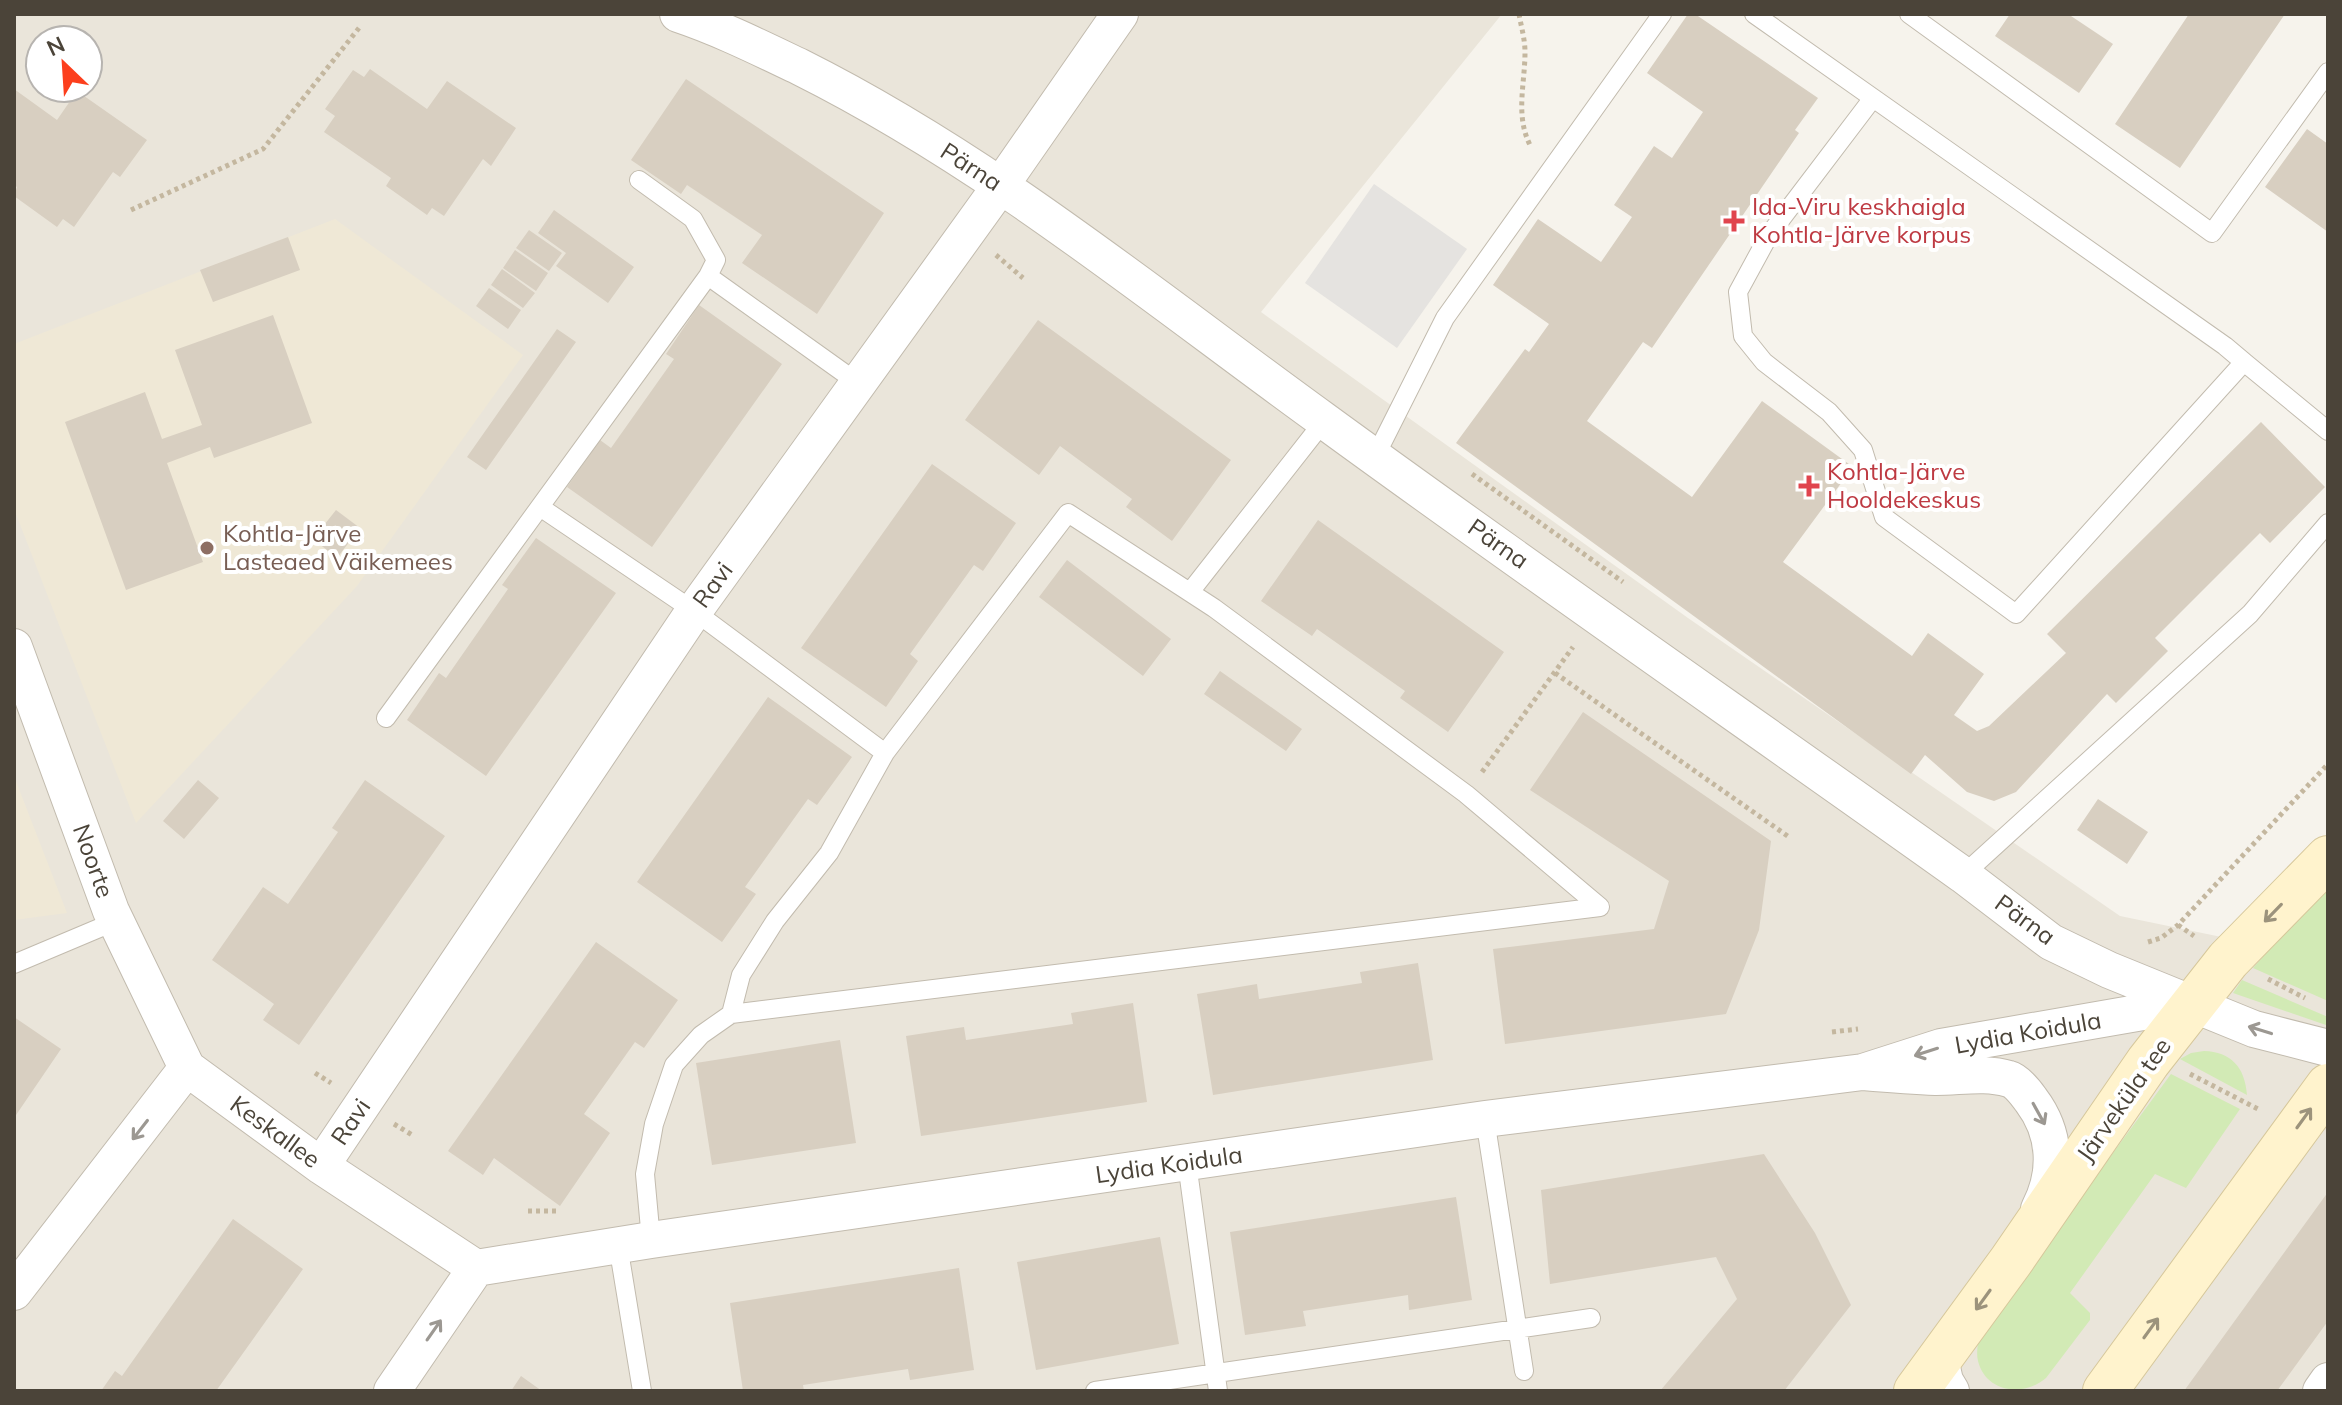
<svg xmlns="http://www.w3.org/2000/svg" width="2342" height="1405" font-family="Mulish,sans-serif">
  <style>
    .residential { fill: #eae5da; fill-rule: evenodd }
    .education { fill: #efe8d6 }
    .green { fill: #d2eab5 }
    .parking { fill: #e5e3e0 }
    .building { fill: #d8cfc1 }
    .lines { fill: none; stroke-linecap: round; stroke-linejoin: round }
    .lane-casing { stroke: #c2bbae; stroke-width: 20 }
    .street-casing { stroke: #c2bbae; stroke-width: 38 }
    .secondary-casing { stroke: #d6c79b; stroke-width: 46 }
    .path { stroke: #c4b79f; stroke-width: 5; stroke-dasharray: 4 4; stroke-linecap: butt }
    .lane { stroke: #fff; stroke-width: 18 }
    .street { stroke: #fff; stroke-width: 36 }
    .secondary { stroke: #fff3cd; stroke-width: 44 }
    .oneway { stroke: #9c937c }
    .oneway2 { stroke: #9c9892 }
    .health-dot { fill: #e0444e; stroke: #fff; stroke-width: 3 }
    .education-dot { fill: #8d6e63; stroke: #fff; stroke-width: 3 }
    .labels { text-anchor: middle; stroke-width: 8; stroke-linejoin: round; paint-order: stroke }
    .street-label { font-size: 24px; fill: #4b4439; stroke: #fff }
    .health-label { font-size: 24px; fill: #be3a42; stroke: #fff; text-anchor: start }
    .education-label { font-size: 24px; fill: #785e54; stroke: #fff; text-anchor: start }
  </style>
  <rect width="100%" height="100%" fill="#f6f3ec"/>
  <path class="residential" d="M14 14H1502L1261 312 1688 618 2120 916 2328 959V1391H14ZM40 40H88V88H40Z"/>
  <path class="education" d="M335 219 523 355 357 586 136 823 14 509V344Z
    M14 776 67 913 14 920Z"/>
  <path class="green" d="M2328 882V1001L2253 968Z
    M2242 980 2328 1017 2326 1025 2233 993Z
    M2204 1051C2231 1052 2245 1067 2247 1095L2180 1059 2191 1053Z
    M2171 1074 2240 1109 2186 1188 2155 1174 2070 1293 2090 1313V1320L2046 1378C2024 1397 1986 1393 1978 1361 1976 1353 1978 1344 1979 1335Z"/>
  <path class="parking" d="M1374 184 1467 249 1397 348 1305 283Z"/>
  <path class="building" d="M1688 14H1695L1818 98 1795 130 1799 133 1652 348 1643 342 1587 421 1692 497 1762 401 1853 467 1783 562 1912 656 1928 633 1984 674 1954 715 1977 731 1989 726 2066 653 2047 634 2261 422 2325 487 2270 543 2260 533 2155 638 2168 651 2116 703 2107 694 2016 792 1994 801 1967 792 1925 755 1911 774 1456 443 1525 349 1529 352 1549 324 1493 285 1538 219 1601 262 1632 217 1614 205 1654 146 1672 158 1703 112 1647 73Z
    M2010 14H2068L2113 44 2079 93 1995 36Z
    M2189 14H2285L2180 168 2115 124Z
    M370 69 427 109 447 81 516 128 491 166 483 159 444 216 432 208 427 215 386 186 391 178 324 132 335 116 325 109 353 70 364 77Z
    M686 79 884 213 817 314 742 263 762 235 687 185 681 194 631 160Z
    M14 89 57 120 77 91 147 140 120 177 113 172 74 227 63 219 57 227 14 196 17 187 14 185Z
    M2307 129 2328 144V232L2265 187Z
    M554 210 634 267 608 303 556 266 566 253 538 233Z
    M529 230 562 253 549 271 516 248Z
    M288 237 300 270 213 302 200 270Z
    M515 250 548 273 536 291 503 268Z
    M502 269 535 293 523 308 491 285Z
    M489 288 521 310 508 329 476 306Z
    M699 305 782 364 652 547 567 487 600 440 611 448 674 359 666 354Z
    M273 315 312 423 214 458 210 447 167 463 203 562 126 590 65 422 145 392 162 439 202 425 175 350Z
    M1038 320 1231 460 1172 541 1126 507 1132 499 1060 446 1039 475 965 420Z
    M557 329 576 342 486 470 467 457Z
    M932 464 1016 523 983 571 974 565 910 654 918 661 886 707 801 648Z
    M336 510 360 528 337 558 313 539Z
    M1318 520 1504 652 1448 732 1400 698 1405 691 1317 629 1312 636 1261 601Z
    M536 538 616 593 486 776 407 720 439 673 446 678 508 589 502 585Z
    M1067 560 1171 639 1143 676 1039 597Z
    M1220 671 1302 729 1286 751 1204 694Z
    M768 697 852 757 817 805 808 799 745 887 756 894 722 942 637 882Z
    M1583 712 1771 841 1759 930 1726 1014 1505 1044 1493 949 1654 929 1669 881 1530 790Z
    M198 780 219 798 184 839 163 821Z
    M365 780 445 836 299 1045 263 1020 274 1004 212 960 263 887 288 904 338 832 332 828Z
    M2098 799 2148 832 2127 864 2077 830Z
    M596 942 678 1000 644 1048 635 1042 584 1114 610 1133 560 1206 494 1158 483 1175 448 1151Z
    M1418 963 1433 1060 1213 1095 1197 994 1257 984 1259 999 1362 983 1360 972Z
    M1133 1003 1147 1102 921 1136 906 1036 964 1027 966 1040 1073 1024 1071 1013Z
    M14 1017 61 1049 14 1118Z
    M840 1040 856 1143 712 1165 696 1063Z
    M1764 1154 1815 1233 1851 1305 1784 1391H1660L1737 1299 1716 1257 1550 1284 1541 1190Z
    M2328 1192V1321L2277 1391H2184Z
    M1456 1197 1472 1300 1409 1310 1408 1295 1303 1311 1306 1326 1245 1335 1230 1232Z
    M233 1219 303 1269 216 1391H101L115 1371 122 1376Z
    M1160 1237 1179 1344 1036 1370 1017 1262Z
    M959 1268 974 1370 910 1380 908 1369 803 1385 804 1391H743L730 1303Z
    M521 1376 542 1391H511Z"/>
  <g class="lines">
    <g class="lane-casing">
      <path id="lane" d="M1754 14 2225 346 2244 362 2016 614 1884 517 1863 450 1829 412 1764 362 1743 336 1738 292 1769 235 1873 98
        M1909 14 2212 233 2328 72
        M708 276 858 383
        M2244 362 2328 431
        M1375 457 1445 318 1662 14
        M540 507 694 611 885 753 1068 513 1214 608 1466 794 1600 907 731 1014 701 1035 674 1065 654 1124 645 1174 651 1240
        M1190 592 1324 421
        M386 718 708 276 716 260 693 219 639 180
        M1963 875 2250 614 2328 523
        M14 964 116 921
        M731 1014 741 975 775 921 829 853 885 753
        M1485 1119 1524 1371
        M1187 1163 1218 1391
        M618 1245 642 1391
        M1095 1391 1591 1318"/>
    </g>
    <g class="street-casing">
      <path id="street" d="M678 14C720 28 760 48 800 67 988 161 1152 296 1322 419 1534 574 1750 723 1963 875L2051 942 2109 970 2254 1029 2328 1048
        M14 647 111 911 187 1068 321 1166 476 1268
        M321 1166 694 611 1001 185 1120 14
        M2039 1209C2058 1172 2056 1133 2031 1100 2026 1093 2017 1081 2009 1079 1985 1072 1961 1077 1936 1077 1912 1076 1887 1074 1863 1072L1941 1047 2189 1004
        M476 1268 651 1240 1485 1119 1863 1072
        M14 1292 187 1068
        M1940 1359 1945 1381 1951 1391
        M392 1391 476 1268
        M2321 1391 2328 1381"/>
    </g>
    <g class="secondary-casing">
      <path id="secondary" d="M1916 1391 2011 1261 2148 1062 2228 960 2328 858
        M2105 1391 2328 1086"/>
    </g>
    <path class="path" d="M1519 14C1521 26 1525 39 1525 52 1525 84 1515 115 1530 145
      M131 210 263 149 359 28
      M996 255 1023 278
      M1472 474 1623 582
      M1555 673 1789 837
      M1482 772 1573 647
      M2178 925 2194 936
      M2148 942 2161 938 2178 925 2328 764
      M2268 979 2305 998
      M1832 1032 1858 1029
      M315 1073 331 1083
      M2190 1074 2260 1110
      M394 1124 414 1136
      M528 1211H559"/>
    <use href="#lane" class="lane"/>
    <use href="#street" class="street"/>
    <use href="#secondary" class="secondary"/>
  </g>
  <defs><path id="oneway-shaft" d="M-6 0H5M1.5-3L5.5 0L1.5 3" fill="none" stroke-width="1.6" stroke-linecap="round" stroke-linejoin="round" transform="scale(2)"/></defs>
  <g class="oneway">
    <use href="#oneway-shaft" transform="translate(2273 913) rotate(134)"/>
    <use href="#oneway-shaft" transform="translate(2304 1118) rotate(-54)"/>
    <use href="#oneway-shaft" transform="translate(1983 1300) rotate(126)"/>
    <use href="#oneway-shaft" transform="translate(2151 1328) rotate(-54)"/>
  </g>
  <g class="oneway2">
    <use href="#oneway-shaft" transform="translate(2260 1030) rotate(-163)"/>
    <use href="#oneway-shaft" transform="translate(1926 1052) rotate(162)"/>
    <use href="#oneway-shaft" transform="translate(2039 1114) rotate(61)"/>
    <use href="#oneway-shaft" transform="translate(140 1130) rotate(128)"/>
    <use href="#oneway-shaft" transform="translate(434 1330) rotate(-55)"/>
  </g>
  <g class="health-dot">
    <path d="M1730 209h8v8h8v8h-8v8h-8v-8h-8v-8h8z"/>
    <path d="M1805 474h8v8h8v8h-8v8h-8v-8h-8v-8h8z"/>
  </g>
  <circle class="education-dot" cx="207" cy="548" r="8"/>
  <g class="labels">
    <g class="street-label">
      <text transform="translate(971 167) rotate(33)" y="8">Pärna</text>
      <text transform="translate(1498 544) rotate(35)" y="8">Pärna</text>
      <text transform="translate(713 585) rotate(-54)" y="8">Ravi</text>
      <text transform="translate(93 861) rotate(70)" y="8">Noorte</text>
      <text transform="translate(2025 920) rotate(36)" y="8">Pärna</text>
      <text transform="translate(2028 1033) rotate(-10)" y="8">Lydia Koidula</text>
      <text transform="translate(2124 1100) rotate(-55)" y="8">Järveküla tee</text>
      <text transform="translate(351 1122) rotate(-56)" y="8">Ravi</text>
      <text transform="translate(275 1132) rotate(36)" y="8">Keskallee</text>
      <text transform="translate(1169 1165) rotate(-8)" y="8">Lydia Koidula</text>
    </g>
    <g class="health-label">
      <text x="1752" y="215">Ida-Viru keskhaigla<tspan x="1752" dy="28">Kohtla-Järve korpus</tspan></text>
      <text x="1827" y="480">Kohtla-Järve<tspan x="1827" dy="28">Hooldekeskus</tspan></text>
    </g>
    <g class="education-label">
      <text x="223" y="542">Kohtla-Järve<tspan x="223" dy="28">Lasteaed Väikemees</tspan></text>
    </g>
  </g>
  <rect width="2342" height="1405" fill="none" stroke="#4b4439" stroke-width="32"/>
  <g transform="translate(64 64) rotate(335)"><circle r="38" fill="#ffffff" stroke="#b7b4b0" stroke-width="2"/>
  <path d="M0-6L14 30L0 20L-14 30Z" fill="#fc3f1d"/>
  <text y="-12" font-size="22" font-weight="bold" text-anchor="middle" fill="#4b4439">N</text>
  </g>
</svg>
